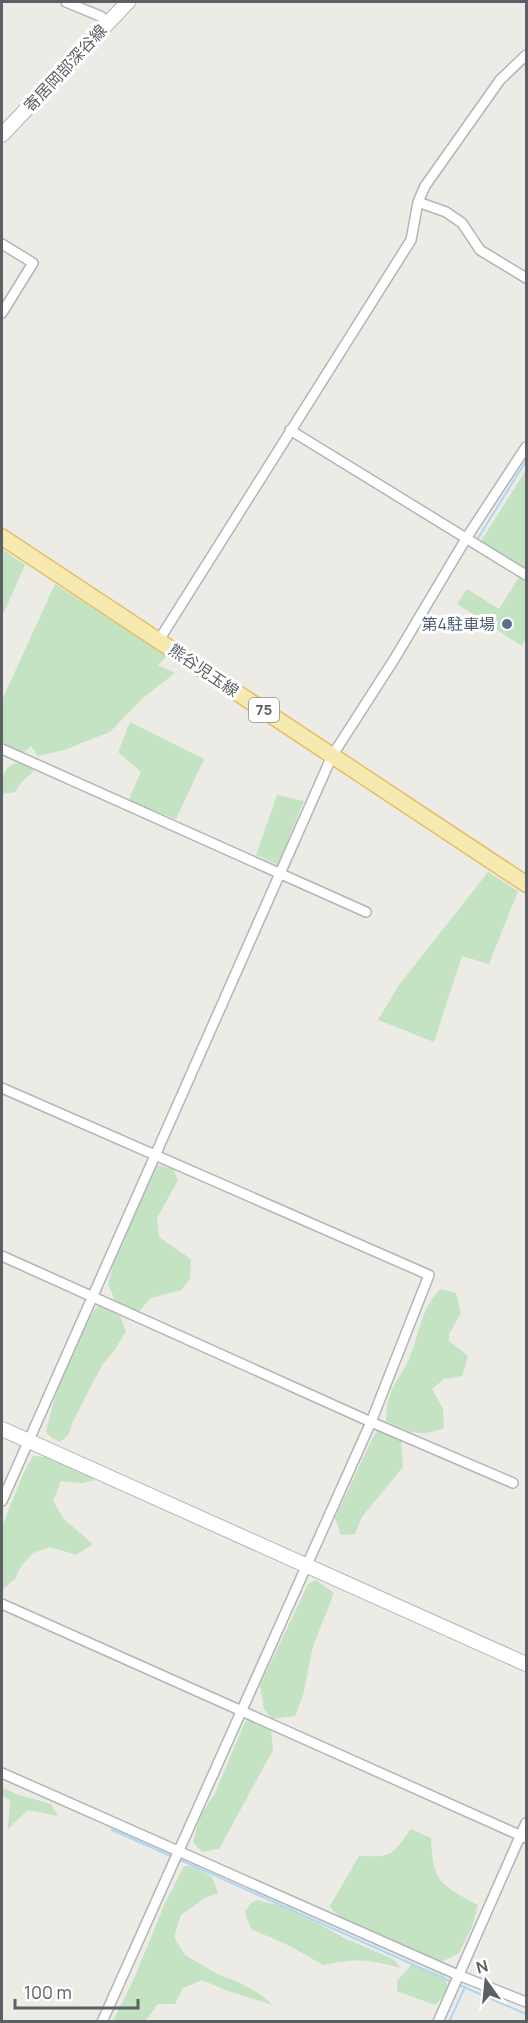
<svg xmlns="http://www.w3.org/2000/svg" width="528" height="2023" font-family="Manrope,'Noto Sans JP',sans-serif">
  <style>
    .green { fill: #c4e3c3 }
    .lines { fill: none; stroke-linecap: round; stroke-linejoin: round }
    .stream { stroke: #abd8f7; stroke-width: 2 }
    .street-casing { stroke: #b2b5b8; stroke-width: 12 }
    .secondary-casing { stroke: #b1b4b8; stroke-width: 16 }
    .primary-casing { stroke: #e4be67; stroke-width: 18 }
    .street { stroke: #fff; stroke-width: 9 }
    .secondary { stroke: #fff; stroke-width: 14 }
    .primary { stroke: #f7eab0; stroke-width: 15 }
    .service-dot { fill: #5c6f8a; stroke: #fff; stroke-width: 2 }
    .labels { text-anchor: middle; stroke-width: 6; stroke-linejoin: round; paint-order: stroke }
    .shield { fill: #fff; stroke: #8d9092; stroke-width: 1.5 }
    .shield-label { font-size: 15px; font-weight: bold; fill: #5c6064 }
    .street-label { font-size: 16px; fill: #5c6064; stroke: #fff }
    .service-label { font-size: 16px; fill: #4e5e75; stroke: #fff; text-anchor: end }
  </style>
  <rect width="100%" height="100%" fill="#edebe5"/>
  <path class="green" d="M526 470V638L522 646 457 604 467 589 499 609 524 569 481 541Z
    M2 549 25 565 4 612 2 611Z
    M55 584 167 656 158 665 175 673 144 697 110 732 64 750 38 756 31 746 22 754 2 742V700Z
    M130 722 204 759 176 819 128 801 141 772 118 752Z
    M17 763 26 764 34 771 21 783 15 792 2 794C2 779 1 768 17 763Z
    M277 795 304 801 278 865 256 855Z
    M488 872 518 891 489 964 462 956 434 1042 378 1020 399 985Z
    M157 1165 173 1169 178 1180 157 1218 159 1237 191 1259 190 1279 181 1290 151 1298 139 1311 126 1310 117 1305 108 1284 115 1259Z
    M441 1289 456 1293 461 1313 449 1334V1341L468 1356 462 1376 444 1379 432 1389 443 1409 444 1428C420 1438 408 1432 386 1421 387 1414 386 1405 389 1398 393 1385 402 1373 408 1361 419 1338 421 1306 441 1289Z
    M99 1305 120 1316 126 1331 114 1351 102 1365 73 1421 68 1435 60 1442 52 1438 46 1432C56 1391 70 1336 99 1305Z
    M387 1429 401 1441 403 1467 362 1517 355 1534 341 1535 335 1518 373 1437 378 1430Z
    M33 1456C60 1457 74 1462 95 1480L82 1483 61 1481 53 1501 64 1519 93 1544 76 1555 50 1547 33 1553 21 1566 15 1579 2 1590V1527L23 1474Z
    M316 1580 334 1593 313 1646 303 1696 295 1716 272 1719 264 1709 260 1685 308 1584Z
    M252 1715 271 1728 273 1750 219 1849 202 1852 193 1842 200 1816 215 1793 245 1722Z
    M2 1787 16 1794 51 1804 58 1816 28 1810 8 1829 10 1800 2 1796Z
    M411 1829 431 1838C433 1883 440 1884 478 1905L472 1927 459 1953 439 1963C428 1957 417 1950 405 1945 387 1936 338 1923 330 1906L359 1856C394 1857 390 1857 411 1829Z
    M184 1866H192L212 1877 218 1893 205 1898 181 1915 174 1937 185 1955 219 1975 238 1982 260 1994 273 2005 228 1991 202 1980 183 1988 175 2004H158L145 2021H113L133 1981 165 1903Z
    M256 1900 291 1908 342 1937 393 1959 401 1968C369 1959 355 1958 323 1965L290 1946 251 1929 245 1912 250 1904Z
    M412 1964 444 1976 449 1990 435 2005 397 1991V1981Z"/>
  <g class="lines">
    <path class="stream" d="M478 538 526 461
      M112 1830 173 1857
      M178 1859 452 1982
      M457 1984 526 2014
      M449 2022 465 1987"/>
    <g class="street-casing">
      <path id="street" d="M66 2 100 16 109 22
        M418 202 446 212 462 223 480 250 526 278
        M2 244 33 263 2 313
        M290 430 526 575
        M159 640 411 240 418 202 425 186 500 80 526 55
        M2 749 366 912
        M2 1088 429 1275 371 1422 102 2022
        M2 1256 371 1422 513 1483
        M2 1501 332 756 395 658 467 537 526 447
        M2 1604 526 1838
        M2 1773 458 1975 526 2002
        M438 2022 526 1823"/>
    </g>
    <g class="secondary-casing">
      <path id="secondary" d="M2 135 128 2
        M2 1429 526 1664"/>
    </g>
    <g class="primary-casing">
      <path id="primary" d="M2 537 526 884"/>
    </g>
    <use href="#street" class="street"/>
    <use href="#secondary" class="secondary"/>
    <use href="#primary" class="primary"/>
  </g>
  <circle class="service-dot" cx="507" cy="624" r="6"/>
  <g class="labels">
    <rect class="shield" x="249" y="698" width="30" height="24" rx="4.5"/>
    <g class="shield-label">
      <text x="264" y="715">75</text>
    </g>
    <g class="street-label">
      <text transform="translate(65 68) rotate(-47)" y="6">寄居岡部深谷線</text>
      <text transform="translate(204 670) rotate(34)" y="6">熊谷児玉線</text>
    </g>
    <g class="service-label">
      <text x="495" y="630">第4駐車場</text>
    </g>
  </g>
  <rect width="528" height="2023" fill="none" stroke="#5c6064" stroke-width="6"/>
  <g transform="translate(486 1981) rotate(345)" stroke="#ffffff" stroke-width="4.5" paint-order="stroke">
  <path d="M0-4.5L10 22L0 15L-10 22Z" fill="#5c6064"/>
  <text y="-9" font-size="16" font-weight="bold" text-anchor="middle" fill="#5c6064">N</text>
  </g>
  <path d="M15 1999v9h123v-9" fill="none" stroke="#5c6064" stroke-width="3"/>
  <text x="24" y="1999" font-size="18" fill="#5c6064" stroke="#ffffff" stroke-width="4.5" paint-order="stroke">100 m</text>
</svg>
